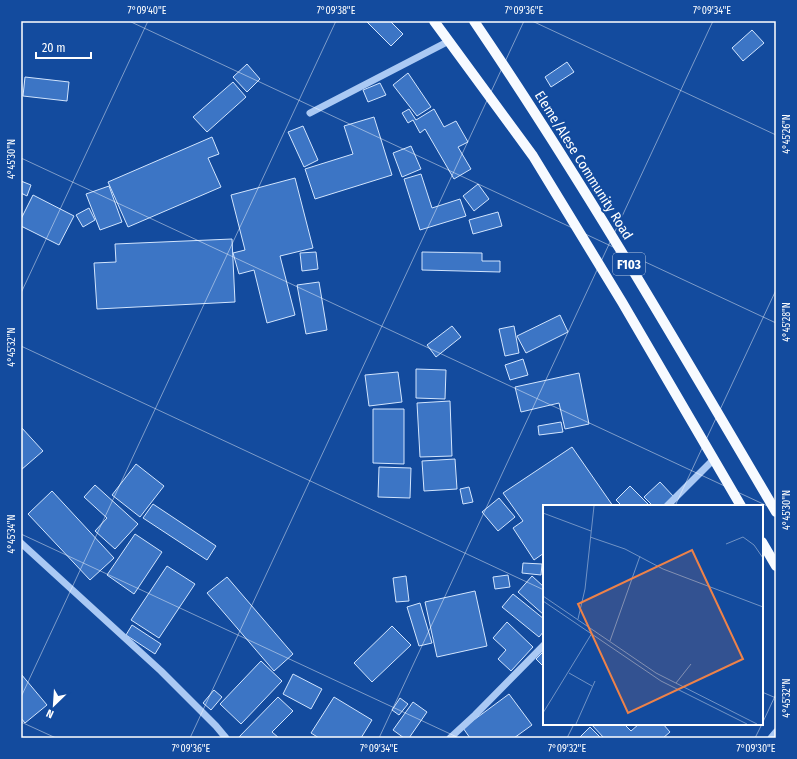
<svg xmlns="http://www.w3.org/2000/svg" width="797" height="759" font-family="'Fira Sans Condensed',sans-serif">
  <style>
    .building { fill: #3c75c5; stroke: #d2e5fe }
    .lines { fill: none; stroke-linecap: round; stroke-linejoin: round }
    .minor { stroke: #aac9f4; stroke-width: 7 }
    .major { stroke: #f7faff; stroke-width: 10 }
    .ticks { fill: none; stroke: #fff; stroke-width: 1; stroke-opacity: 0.45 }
    .labels { text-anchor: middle; stroke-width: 4; stroke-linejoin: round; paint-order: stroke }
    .shield { fill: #134b9e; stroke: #b8c9e2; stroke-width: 1 }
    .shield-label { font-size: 13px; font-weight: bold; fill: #fff }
    .street-label { font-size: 14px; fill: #fff; stroke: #134b9e }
    .inset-road { fill: none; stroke: #7193c5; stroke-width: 1 }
    .view { fill: #ee8249; fill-opacity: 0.15; stroke: #ee8249; stroke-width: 2 }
    .inset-edge { fill: none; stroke: #fff; stroke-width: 2 }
    .neatline { fill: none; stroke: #fff; stroke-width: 1.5 }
    .ticks-label { font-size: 10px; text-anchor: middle; fill: #fff }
  </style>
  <rect width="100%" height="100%" fill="#134b9e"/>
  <path class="building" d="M366 21H390L403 34 391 46Z
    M752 30 764 43 743 61 732 48Z
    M567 62 574 72 551 87 545 77Z
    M247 64 260 79 247 92 233 77Z
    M408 73 431 107 417 116 393 85Z
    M25 77 69 82 67 101 23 96Z
    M233 82 246 97 207 132 193 117Z
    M380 83 386 95 368 102 363 90Z
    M409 109 416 120 434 109 444 127 456 121 468 142 458 147 471 169 454 179 425 129 420 133 413 120 408 123 402 113Z
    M374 117 392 175 315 199 305 169 353 154 344 126Z
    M303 126 318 160 304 167 288 132Z
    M212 137 219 154 208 158 221 187 128 227 108 182Z
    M411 146 421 169 402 177 393 153Z
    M421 174 432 208 460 199 466 216 420 230 404 179Z
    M295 178 313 248 280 256 295 315 267 323 254 270 239 274 233 253 245 250 231 195Z
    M21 181 31 185 27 196 21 193Z
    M478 184 489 199 474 211 463 196Z
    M109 186 122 222 100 230 86 194Z
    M33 195 74 216 59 245 21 226V219Z
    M89 208 95 220 83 227 76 215Z
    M498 212 502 226 473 234 469 220Z
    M232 239 235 302 97 309 94 263 116 262 115 244Z
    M316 252 318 269 302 271 300 253Z
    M422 252 482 253V261H500V272L422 270Z
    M319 282 327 330 306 334 297 285Z
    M560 315 568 332 526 353 517 336Z
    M452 326 461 337 436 357 427 345Z
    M514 326 519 353 505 356 499 329Z
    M523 359 528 375 510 380 505 365Z
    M416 369 446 370 445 399 416 398Z
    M398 372 402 402 369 406 365 375Z
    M579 373 589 424 565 429 559 403 521 412 515 387Z
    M450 401 452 456 420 457 417 403Z
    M373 409H404V464L373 463Z
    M561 422 563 432 539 435 538 426Z
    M21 427 43 451 21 470Z
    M572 447 613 506H544V553L534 560 513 528 523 521 503 493Z
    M455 459 457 489 424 491 422 461Z
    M136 464 164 486 140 517 112 495Z
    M379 467 411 468 410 498 378 497Z
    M660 482 674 497 665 506H653L644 497Z
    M95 485 138 524 115 549 95 531 107 518 84 497Z
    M630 486 650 506H622L616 500Z
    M469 487 473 502 463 504 460 489Z
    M52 491 114 558 90 580 28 514Z
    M499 498 515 517 498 531 482 512Z
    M153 504 216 546 207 560 143 518Z
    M135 534 162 552 134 594 107 575Z
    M523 563 542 564 541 575 522 573Z
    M167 566 195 584 159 638 131 620Z
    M508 575 510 587 495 589 493 577Z
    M406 576 409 601 396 602 393 578Z
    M532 576 544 587V615L518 592Z
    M227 577 293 654 274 671 207 593Z
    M475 591 487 646 437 657 425 602Z
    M513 594 544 619V631L539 637 502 607Z
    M420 603 432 643 419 646 407 607Z
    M507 622 533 647 511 671 498 659 506 650 493 638Z
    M132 625 161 644 155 654 126 635Z
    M392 626 411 645 372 682 354 663Z
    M544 651V667L536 659Z
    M261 661 282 681 241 724 220 704Z
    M21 674 47 705 25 723 21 718Z
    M293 674 322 689 311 709 283 694Z
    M214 690 222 697 211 710 203 703Z
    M509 694 532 725 514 738H470L463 728Z
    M278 697 293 711 272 732 279 738H238Z
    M334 697 372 720 361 738H319L311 733Z
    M400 698 408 704 399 715 392 710Z
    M413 702 427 712 409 738H404L393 730Z
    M591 724H624L631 731 639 724H663L670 732 663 738H604Z
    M590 727 601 738H579Z"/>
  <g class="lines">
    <path class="minor" d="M310 113 449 41
      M667 506 714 459
      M21 543 161 671 216 726 226 738
      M450 738 475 715 544 645
      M771 738 776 732"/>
    <path class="major" d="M434 21 533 156 622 302 741 506
      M474 21C582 180 679 347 776 512
      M762 542 776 566"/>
  </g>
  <path class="ticks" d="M129 21 776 323M532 21 776 135M21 158 776 510M21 293 148 21M21 346 544 590M675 506 776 290M21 534 459 738M762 692 776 698M21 697 336 21M21 722 56 738M762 724 776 694M190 738 524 21M379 738 713 21M567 738 574 724M755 738 762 724"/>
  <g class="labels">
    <rect class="shield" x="613" y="253" width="32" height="22" rx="3"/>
    <g class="shield-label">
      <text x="629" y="269">F103</text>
    </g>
    <g class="street-label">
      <text transform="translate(584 165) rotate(58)" y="5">Eleme/Alese Community Road</text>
    </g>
  </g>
  <g transform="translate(543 505)">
    <rect width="220" height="220" fill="#134b9e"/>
    <path class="inset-road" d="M0 8 48 26M47 32 82 44 120 64 220 102M183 39 200 32 211 40 220 53M0 91 113 168 214 219M0 96 118 176 204 219M35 114 42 84 51 1M67 136 97 51M26 168 49 181M133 178 148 159M0 208 49 128M33 219 52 176"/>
    <path class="view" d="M149 45 200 154 85 208 35 99Z"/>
    <rect width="220" height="220" class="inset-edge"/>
  </g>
  <rect width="797" height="759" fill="none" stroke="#134b9e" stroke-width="44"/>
  <g transform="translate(54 705) rotate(205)" stroke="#134b9e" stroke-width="3" paint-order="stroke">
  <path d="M0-3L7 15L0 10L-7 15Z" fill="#ffffff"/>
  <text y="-6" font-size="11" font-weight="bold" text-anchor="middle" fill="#ffffff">N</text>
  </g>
  <path d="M36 52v6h55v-6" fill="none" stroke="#ffffff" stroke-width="2"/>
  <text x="42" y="52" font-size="12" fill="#ffffff" stroke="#134b9e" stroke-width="3" paint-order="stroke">20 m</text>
  <rect x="22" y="22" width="753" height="715" class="neatline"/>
  <g class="ticks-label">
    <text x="147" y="14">7°09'40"E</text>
    <text x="336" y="14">7°09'38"E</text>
    <text x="524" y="14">7°09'36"E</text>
    <text x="712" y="14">7°09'34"E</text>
    <text transform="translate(786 134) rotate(-90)" y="4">4°45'26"N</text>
    <text transform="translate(11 159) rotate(-90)" y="4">4°45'30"N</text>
    <text transform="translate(786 322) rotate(-90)" y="4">4°45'28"N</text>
    <text transform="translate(11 347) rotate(-90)" y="4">4°45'32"N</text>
    <text transform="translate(786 510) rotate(-90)" y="4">4°45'30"N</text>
    <text transform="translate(11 534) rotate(-90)" y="4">4°45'34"N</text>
    <text transform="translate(786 698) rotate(-90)" y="4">4°45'32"N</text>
    <text x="191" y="752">7°09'36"E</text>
    <text x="379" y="752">7°09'34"E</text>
    <text x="567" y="752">7°09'32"E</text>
    <text x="756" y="752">7°09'30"E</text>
  </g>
</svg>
